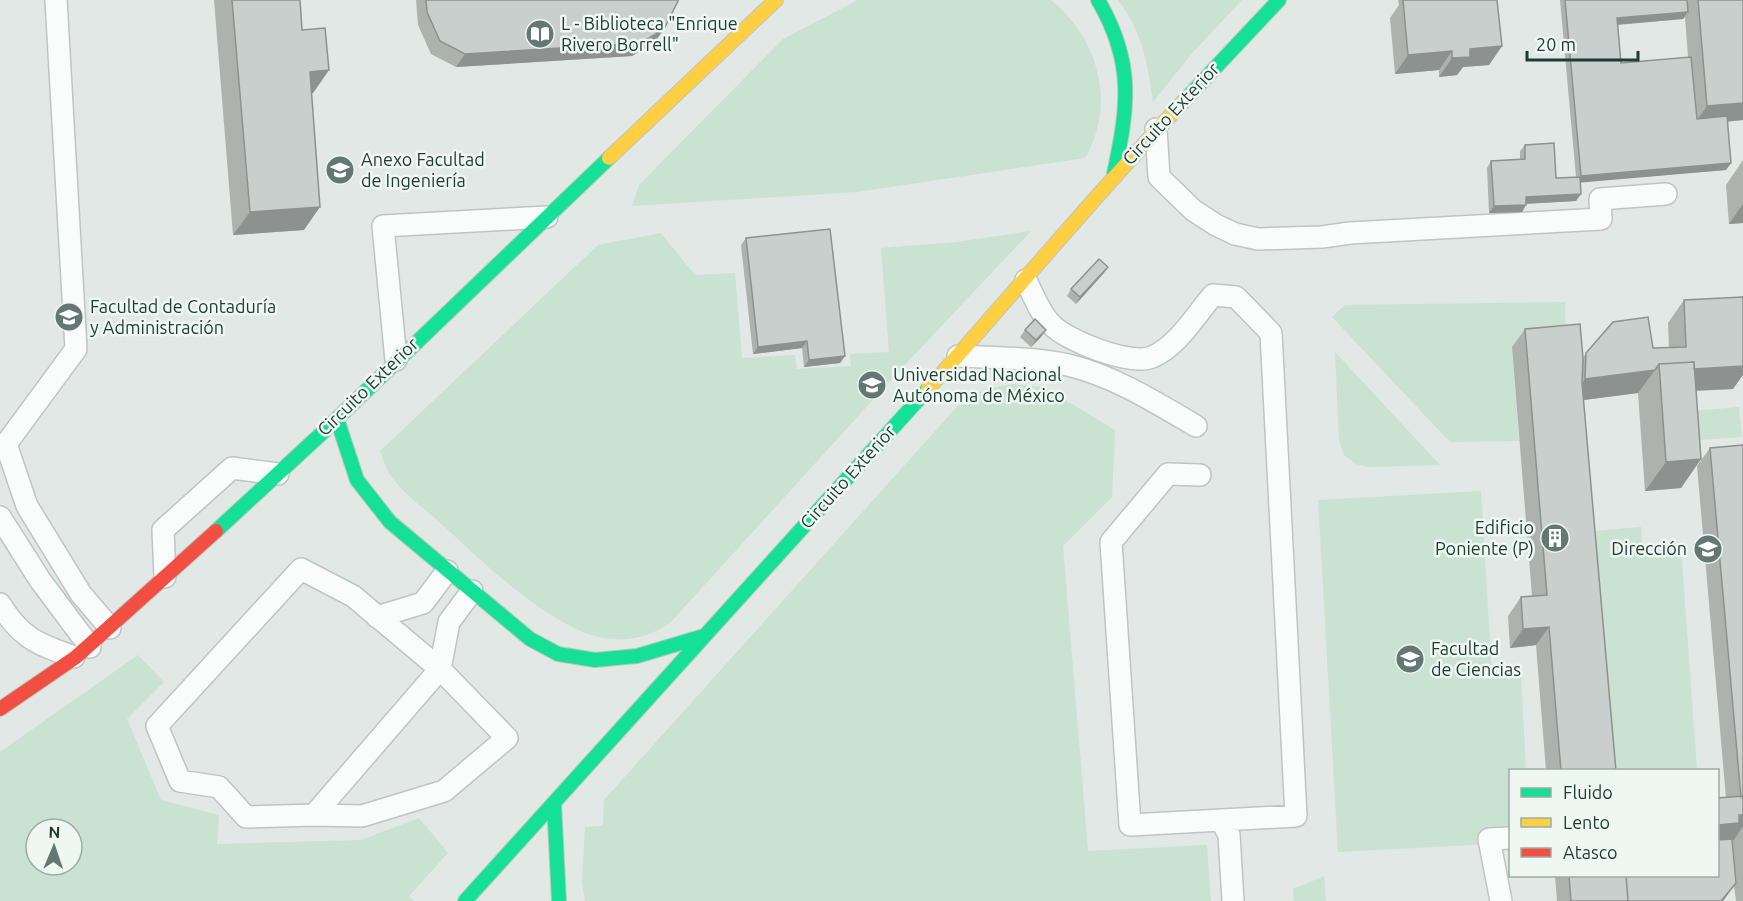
<svg xmlns="http://www.w3.org/2000/svg" width="1743" height="901" font-family="Ubuntu,sans-serif">
  <style>
    .green { fill: #c9e2d1; fill-rule: evenodd }
    .lines { fill: none; stroke-linecap: round; stroke-linejoin: round }
    .lane-casing { stroke: #bec5c2; stroke-width: 24 }
    .fast-casing { stroke: #bdc6c2; stroke-width: 16 }
    .slow-casing { stroke: #bdc6c2; stroke-width: 16 }
    .jam-casing { stroke: #bdc6c2; stroke-width: 16 }
    .lane { stroke: #fafcfb; stroke-width: 21 }
    .fast { stroke: #16e098; stroke-width: 14 }
    .slow { stroke: #ffcf43; stroke-width: 14 }
    .jam { stroke: #f24e42; stroke-width: 14 }
    .wall { fill: #adb2af; fill-rule: evenodd }
    .shaded-wall { fill: #8d918f }
    .building { fill: #c9cfcc; stroke: #8d918f; stroke-width: 1.5 }
    .labels { text-anchor: middle; stroke-width: 5; stroke-linejoin: round; paint-order: stroke }
    .poi-label { font-size: 18px; fill: #1f3b34; stroke: #eff7f3; text-anchor: start }
    .street-label { font-size: 18px; fill: #1f3b34; stroke: #eff7f3 }
  </style>
  <rect width="100%" height="100%" fill="#e1e8e5"/>
  <path class="green" d="M858 0H1051C1098 38 1117 104 1085 158L857 192 632 206 639 185 783 39Z
    M1118 0H1242L1194 51 1153 102C1148 65 1142 30 1118 0Z
    M1031 231 900 370 670 623C645 641 612 644 583 632 530 609 480 559 437 520 422 507 403 493 391 476 386 469 383 459 380 451L598 245 661 233 695 275 735 273 742 358 795 355 797 369 851 366 850 354 889 352 881 248 957 242Z
    M1565 302 1566 343 1512 348 1519 441 1450 442 1332 317 1345 305Z
    M1335 352 1440 465 1369 467 1356 464 1344 455 1339 440Z
    M1013 384 1044 387 1115 430 1112 497 1063 546 1088 851 1207 845 1211 901H585L582 882 585 827 603 826 604 800 963 400 986 389Z
    M1739 407 1742 437 1682 441 1680 412Z
    M1481 491 1492 676 1521 675 1526 770H1510V843L1338 852 1318 500Z
    M1641 527 1643 552 1681 549 1697 770H1611L1594 531Z
    M138 655 164 682 127 719 161 800 219 815 217 844 361 840 419 818 448 853 409 896 414 901H0V752ZM36 829H72V865H36Z
    M1324 876 1326 901H1294L1293 889Z"/>
  <g class="lines">
    <g class="lane-casing">
      <path id="lane" d="M56 0 76 349 6 444 27 506 81 594 110 628
        M1156 129 1159 177 1193 210 1216 225 1235 234 1258 239 1322 237 1350 233 1601 219 1600 199 1666 194
        M1026 280C1033 295 1040 313 1051 324 1066 341 1131 366 1152 357 1177 347 1196 315 1213 295L1236 297 1271 333 1296 816 1130 825 1111 542 1168 474 1200 475
        M958 356C994 358 1032 357 1068 365 1114 376 1155 402 1196 426
        M396 360 383 226 547 217
        M0 517 40 580 90 647
        M165 577 163 530 232 468 278 474
        M0 604C21 638 37 644 74 657
        M377 617 423 603 447 571
        M314 815 362 816 444 791 507 738 440 669 353 596 301 569 157 726 180 781 219 787 246 817 314 815 440 669 449 622 472 591
        M1221 820 1229 835 1233 901
        M1501 901 1489 839 1510 838"/>
    </g>
    <g class="fast-casing">
      <path id="fast" d="M1098 0C1135 63 1128 107 1114 174
        M1184 101 1279 0
        M337 419 357 480 390 522 530 639 558 654 595 660 637 656 704 636
        M216 531 321 434 609 158
        M554 803 559 901
        M465 901 928 389"/>
    </g>
    <g class="slow-casing">
      <path id="slow" d="M609 158 776 0
        M928 389C1014 293 1096 194 1184 101"/>
    </g>
    <g class="jam-casing">
      <path id="jam" d="M0 709 76 657 216 531"/>
    </g>
    <use href="#lane" class="lane"/>
    <use href="#fast" class="fast"/>
    <use href="#slow" class="slow"/>
    <use href="#jam" class="jam"/>
  </g>
  <path class="wall" d="M214 0H300L302 30 329 70 313 93H311L304 230 233 235Z
    M416 0H678L655 42 632 56 456 67 431 54 418 25Z
    M1398 0H1497L1502 46 1489 65 1463 67 1457 75 1439 77V70L1395 74 1390 18 1399 5Z
    M1560 0H1743V120L1727 122 1731 163 1726 170 1580 182 1576 201 1526 204 1522 212 1489 213 1487 168 1491 161 1520 159V151L1525 145 1556 178 1576 177ZM1685 17 1688 57 1621 63 1618 25 1683 19Z
    M1743 160V223L1729 224 1726 185Z
    M746 238 845 356 840 363 804 367 802 348 753 354 741 245Z
    M1108 267 1103 274 1076 304 1067 296 1071 289Z
    M1684 300 1733 389 1696 391 1701 459 1681 488 1645 491 1638 393 1583 400 1616 771H1546L1536 645 1510 648 1508 616 1521 597 1532 596 1512 347 1525 329 1583 358 1586 353 1669 348 1668 323Z
    M1025 330 1041 337 1031 347 1020 337Z
    M1743 445V901H1736L1734 886 1723 901H1557L1555 876H1718L1726 798 1697 466 1710 448Z"/>
  <path class="shaded-wall" d="M1688 12 1683 19 1612 25 1617 18Z
    M664 29 655 42 632 56 456 67 465 54Z
    M1502 46 1489 65 1463 67 1457 75 1439 77 1452 58 1470 49Z
    M1452 51 1439 70 1395 74 1408 55Z
    M329 70 313 93 293 95 310 72Z
    M1743 103V120L1694 124 1707 106Z
    M1731 163 1726 170 1576 183 1581 176Z
    M1581 194 1576 201 1521 204 1526 197Z
    M1743 204V223L1729 224Z
    M1526 205 1522 212 1489 213 1494 206Z
    M320 207 304 230 233 235 250 212Z
    M1108 267 1103 274 1076 304 1080 297Z
    M1046 330 1041 337 1031 347 1036 340Z
    M807 341 802 348 753 354 758 347Z
    M845 356 840 363 804 367 809 360Z
    M1743 366V375L1733 389 1661 392 1659 370Z
    M1655 370 1638 393 1568 402 1585 379Z
    M1701 459 1681 488 1645 491 1666 462Z
    M1549 627 1536 645 1510 648 1523 629Z
    M1739 815H1743V826L1731 844 1718 852V825Z
    M1736 883 1723 901H1721Z"/>
  <path class="building" d="M232 0H300L302 30 325 28 329 70 310 72 320 207 250 212Z
    M426 0H678V1L664 29 641 43 465 54 440 41 427 12Z
    M1403 0H1497L1502 46 1470 49V57L1452 58V51L1408 55Z
    M1565 0H1687L1688 12 1617 18 1621 63 1691 57 1697 119 1727 116 1731 163 1581 176Z
    M1698 0H1743V103L1707 106Z
    M1554 143 1556 178 1580 177 1581 194 1526 197V205L1494 206 1491 161 1525 159V145Z
    M830 229 845 356 809 360 807 341 758 347 746 238Z
    M1099 259 1108 267 1080 297 1071 289Z
    M1743 297V366L1694 369V362L1659 364 1655 370 1585 379 1586 353 1613 322 1648 317 1653 348 1686 347 1684 300Z
    M1035 319 1046 330 1036 340 1025 330Z
    M1580 324 1583 358 1582 383 1616 771H1561L1549 627 1523 629 1521 597 1547 595 1525 329Z
    M1694 362 1701 459 1666 462 1659 364Z
    M1743 445V796L1741 797 1710 448Z
    M1743 796V815H1739V823L1718 825V798Z
    M1732 839 1736 883 1721 901H1628L1626 876H1718V840Z
    M1569 876H1626L1628 901H1571Z"/>
  <defs>
    <g id="library-disc" transform="scale(1.5)"><circle r="9.5" fill="#637872" stroke="#eff7f3"/><path d="M-6-4Q-3-5.5-.7-3.5V5Q-3 3-6 4ZM6-4Q3-5.5 .7-3.5V5Q3 3 6 4Z" fill="#fff"/></g>
    <g id="university-disc" transform="scale(1.5)"><circle r="9.5" fill="#637872" stroke="#eff7f3"/><path d="M0-5L7-2L0 1L-7-2ZM-4 1L0 2.5L4 1V4Q0 6-4 4Z" fill="#fff"/></g>
    <g id="building-disc" transform="scale(1.5)"><circle r="9.5" fill="#637872" stroke="#eff7f3"/><path d="M-4-6H4V6H1V3H-1V6H-4ZM-2.5-4.3h1.7v1.8h-1.7ZM.8-4.3h1.7v1.8H.8ZM-2.5-1h1.7V.8h-1.7ZM.8-1h1.7V.8H.8Z" fill="#fff"/></g>
    <g id="school-disc" transform="scale(1.5)"><circle r="9.5" fill="#637872" stroke="#eff7f3"/><path d="M0-5L7-2L0 1L-7-2ZM-4 1L0 2.5L4 1V4Q0 6-4 4Z" fill="#fff"/></g>
  </defs>
  <g fill-rule="evenodd">
    <use href="#library-disc" x="540" y="34"/>
    <use href="#university-disc" x="340" y="170"/>
    <use href="#university-disc" x="69" y="317"/>
    <use href="#university-disc" x="872" y="385"/>
    <use href="#building-disc" x="1555" y="538"/>
    <use href="#school-disc" x="1708" y="549"/>
    <use href="#university-disc" x="1410" y="659"/>
  </g>
  <g class="labels">
    <g class="poi-label">
      <text x="561" y="30">L - Biblioteca "Enrique<tspan x="561" dy="21">Rivero Borrell"</tspan></text>
      <text x="361" y="166">Anexo Facultad<tspan x="361" dy="21">de Ingeniería</tspan></text>
      <text x="90" y="313">Facultad de Contaduría<tspan x="90" dy="21">y Administración</tspan></text>
      <text x="893" y="381">Universidad Nacional<tspan x="893" dy="21">Autónoma de México</tspan></text>
      <text x="1534" y="534" text-anchor="end">Edificio<tspan x="1534" dy="21">Poniente (P)</tspan></text>
      <text x="1687" y="555" text-anchor="end">Dirección</text>
      <text x="1431" y="655">Facultad<tspan x="1431" dy="21">de Ciencias</tspan></text>
    </g>
    <g class="street-label">
      <text transform="translate(1171 114) rotate(-47)" y="6">Circuito Exterior</text>
      <text transform="translate(368 387) rotate(-44)" y="6">Circuito Exterior</text>
      <text transform="translate(848 477) rotate(-48)" y="6">Circuito Exterior</text>
    </g>
  </g>
  <rect x="1509" y="769" width="210" height="108" fill="#eff7f3" stroke="#9caca7" stroke-width="1.5"/>
  <rect x="1521" y="788" width="30" height="9" fill="#16e098" stroke="#9caca7" stroke-width="1.5"/>
  <text x="1563" y="799" font-size="18" fill="#1f3b34">Fluido</text>
  <rect x="1521" y="818" width="30" height="9" fill="#ffcf43" stroke="#9caca7" stroke-width="1.5"/>
  <text x="1563" y="829" font-size="18" fill="#1f3b34">Lento</text>
  <rect x="1521" y="848" width="30" height="9" fill="#f24e42" stroke="#9caca7" stroke-width="1.5"/>
  <text x="1563" y="859" font-size="18" fill="#1f3b34">Atasco</text>
  <g transform="translate(54 847) rotate(2)"><circle r="28" fill="#eff7f3" stroke="#9caca7" stroke-width="1.5"/>
  <path d="M0-4.5L10 22L0 15L-10 22Z" fill="#637872"/>
  <text y="-9" font-size="16" font-weight="bold" text-anchor="middle" fill="#1f3b34">N</text>
  </g>
  <path d="M1527 51v9h111v-9" fill="none" stroke="#1f3b34" stroke-width="3"/>
  <text x="1536" y="51" font-size="18" fill="#1f3b34" stroke="#eff7f3" stroke-width="4.5" paint-order="stroke">20 m</text>
</svg>
